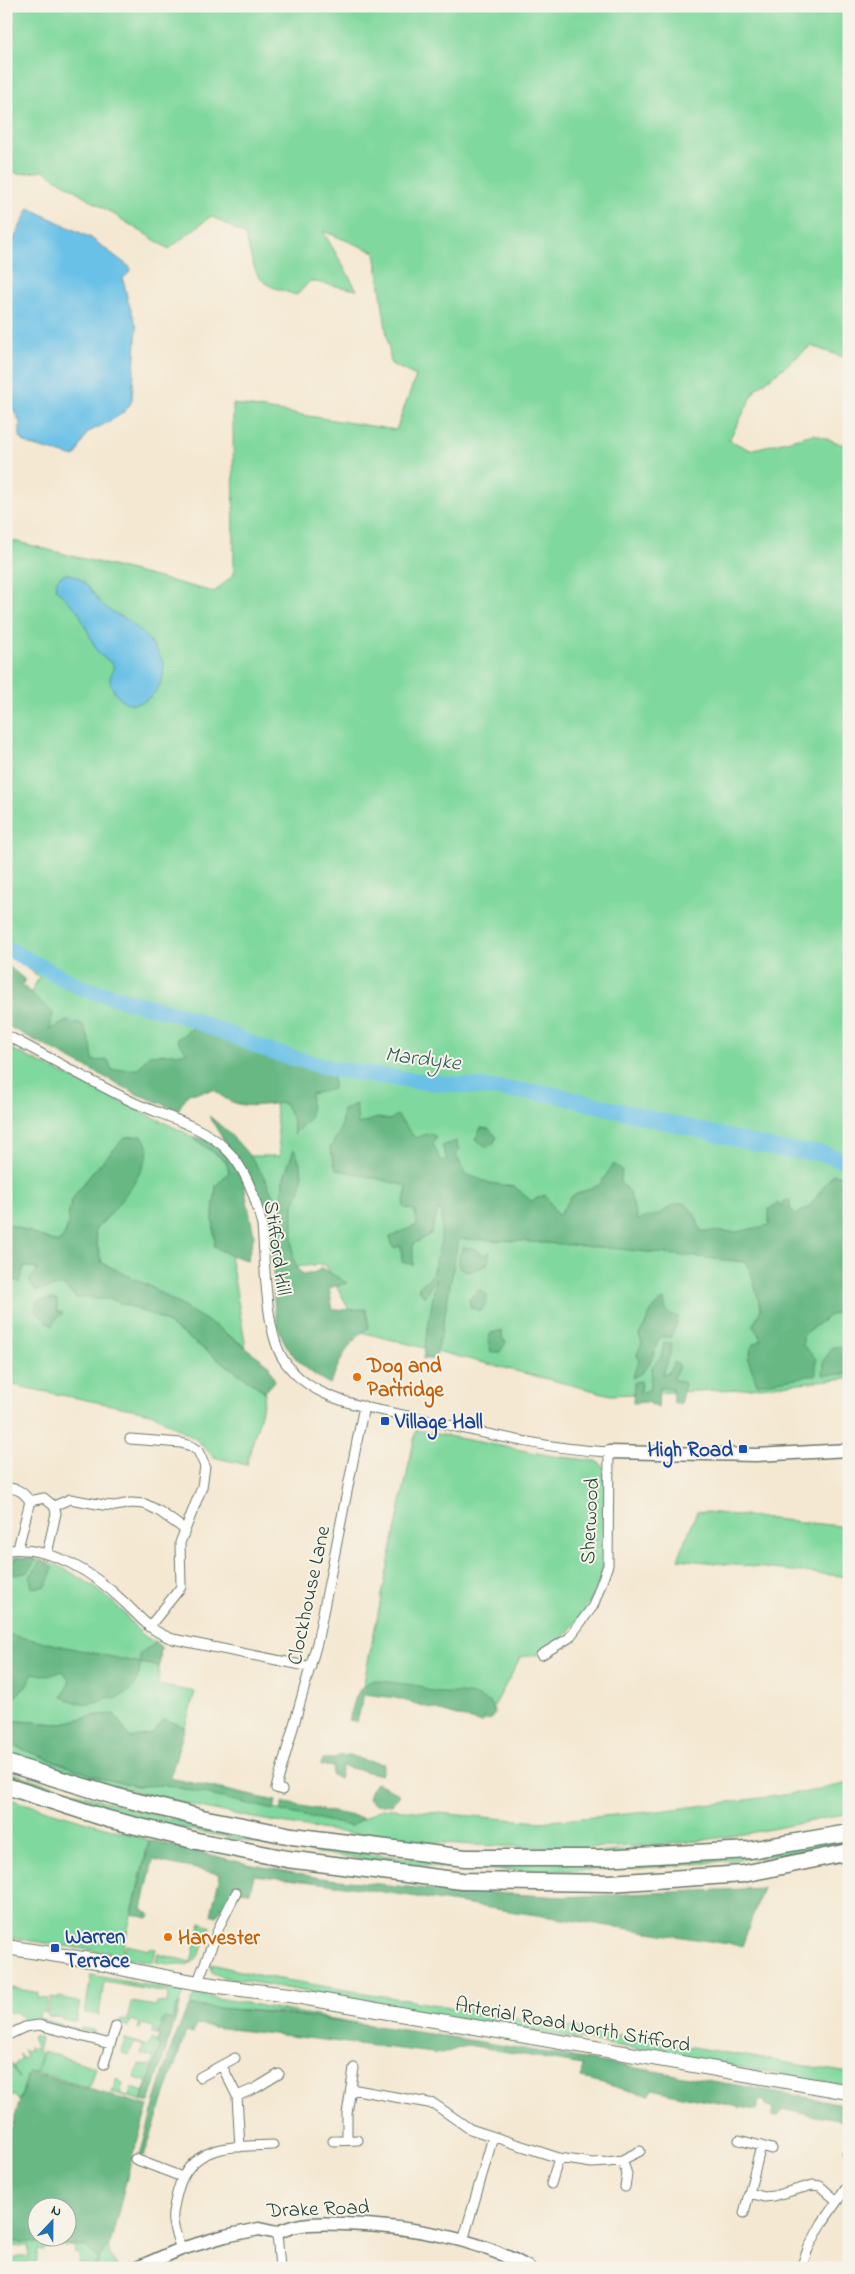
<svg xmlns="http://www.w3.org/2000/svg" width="855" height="2274" font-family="'Indie Flower',sans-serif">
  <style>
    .green { fill: #7fd89d; stroke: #4f8a68 }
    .forest { fill: #67b884; stroke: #437a5c; fill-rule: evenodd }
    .water { fill: #6ac1e7; stroke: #447f8e }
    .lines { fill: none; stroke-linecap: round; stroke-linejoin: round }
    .river { stroke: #6ac1e7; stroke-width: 16 }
    .street-casing { stroke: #6a796b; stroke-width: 11 }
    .secondary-casing { stroke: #6a796b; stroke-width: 15 }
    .primary-casing { stroke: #6a796b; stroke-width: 16 }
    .highway-casing { stroke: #6a796b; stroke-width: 19 }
    .street { stroke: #fff; stroke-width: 9 }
    .secondary { stroke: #fff; stroke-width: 12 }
    .primary { stroke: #fff; stroke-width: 14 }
    .highway { stroke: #fff; stroke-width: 16 }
    .food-dot { fill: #e8710a; stroke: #f7f3e8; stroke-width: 2 }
    .transit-dot { fill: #1a4fb4; stroke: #f7f3e8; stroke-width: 2 }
    .labels { text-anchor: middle; stroke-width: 4; stroke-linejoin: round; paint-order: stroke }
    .street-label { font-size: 21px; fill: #1f3d34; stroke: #f7f3e8 }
    .food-label { font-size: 21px; font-weight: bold; fill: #c56008; stroke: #f7f3e8; text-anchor: start }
    .transit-label { font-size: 21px; font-weight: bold; fill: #164399; stroke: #f7f3e8; text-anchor: start }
    .water-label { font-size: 22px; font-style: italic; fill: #325e61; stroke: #f7f3e8 }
  </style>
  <rect width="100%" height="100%" fill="#f7f3e8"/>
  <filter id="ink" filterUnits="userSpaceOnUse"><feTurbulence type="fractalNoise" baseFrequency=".02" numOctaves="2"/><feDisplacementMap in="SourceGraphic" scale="10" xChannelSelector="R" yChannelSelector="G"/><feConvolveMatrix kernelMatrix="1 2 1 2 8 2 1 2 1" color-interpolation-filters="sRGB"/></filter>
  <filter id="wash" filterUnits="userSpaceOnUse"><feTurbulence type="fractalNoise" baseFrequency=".0096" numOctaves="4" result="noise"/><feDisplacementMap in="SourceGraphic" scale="20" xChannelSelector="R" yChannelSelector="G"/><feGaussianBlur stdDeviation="1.12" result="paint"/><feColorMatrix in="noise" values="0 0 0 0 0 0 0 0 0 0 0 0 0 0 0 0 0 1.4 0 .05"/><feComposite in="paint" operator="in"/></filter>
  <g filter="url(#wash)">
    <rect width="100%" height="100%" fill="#f4e8d2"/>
    <path class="green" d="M6 6H849V359L811 346 756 389 729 440 750 450 814 434 849 447V1378L740 1389 611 1395 361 1332 325 1264 284 1268 272 1207 250 1156H280L274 1092 199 1084 160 1094 15 1023 39 977 6 951V539L214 592 234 574 233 404 396 430 416 376 391 364 375 252 323 231 357 290 310 281 297 295C252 283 257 277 245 235L211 216 169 249 44 171 18 174 6 168Z
      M11 1049 186 1133 226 1161 229 1172 216 1186 213 1217 215 1247 230 1255 246 1347C200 1315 152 1288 102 1263L97 1245 95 1230 107 1218 106 1159 71 1202 67 1232 58 1243 6 1223V1058Z
      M24 1266C45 1270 61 1283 76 1298L111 1299 160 1318 265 1392C262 1417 252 1440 247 1465L213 1457 197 1440 151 1413 12 1385 6 1390V1273L20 1283Z
      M416 1430 553 1456 597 1461 603 1466C607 1492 607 1552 601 1577 595 1602 561 1648 536 1655 531 1656 526 1656 521 1657L486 1721 363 1686Z
      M697 1511 849 1527V1577L678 1559Z
      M6 1557C51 1555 87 1578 119 1608 127 1616 133 1626 142 1634 148 1639 155 1642 161 1647L158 1685 195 1692 185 1727 164 1720 152 1734 130 1738 98 1715 58 1724 6 1720Z
      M6 1743 99 1778 137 1786 166 1785 351 1826 382 1808 539 1822 659 1811 807 1792 849 1783V1813C793 1825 736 1837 679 1843 629 1848 579 1848 529 1847 383 1844 240 1821 100 1782 69 1773 38 1762 6 1752Z
      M6 1771C62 1789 118 1806 175 1820 261 1841 349 1853 438 1861L849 1838V1845C766 1857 684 1867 601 1870 464 1875 325 1859 192 1830 129 1816 68 1795 6 1776Z
      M6 1798 149 1840 122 1954 127 1945 149 1950 150 1948 156 1949 153 1962 122 1957V1955L6 1937Z
      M201 1922 211 1927C194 1964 200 1970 156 1962L158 1954 191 1962Z
      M211 1964 262 1976 849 2073V2086L222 1977 212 1972Z
      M91 1975 184 1992 180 2005H178L172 2021 164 2019 157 2035 152 2033 153 2027 142 2024 140 2029H138L139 2023 130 2020 128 2027 120 2023V2019L127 2021 131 2002 156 2006 157 2002 167 2003 168 1993 104 1982 99 2015 85 2013Z
      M6 1987 39 1993 38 1998 48 1999 46 2013 40 2012 39 2018 80 2030 81 2028 93 2030 95 2034 42 2021 25 2022 20 2015 6 2011Z
      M195 1994 373 2026 285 2013 190 2006Z
      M59 1997 80 2002 76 2022 62 2019V2017L47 2016 51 1998 58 1999Z
      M37 2035 41 2038 38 2052 41 2054 35 2074 29 2072 19 2101 14 2095 11 2097 6 2087V2056L19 2078 13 2066 21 2059 19 2054 23 2059 26 2057 23 2049 25 2052 30 2050 29 2046 31 2050 36 2047 32 2037Z
      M125 2039 148 2046 152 2039 156 2041 160 2048 142 2101 112 2092 116 2079 123 2083 120 2094 129 2096 131 2088 144 2092 147 2082 135 2078 139 2064 151 2067 154 2058 141 2054 143 2046 134 2043 129 2055 122 2053Z
      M43 2051 95 2067 89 2088 36 2072Z
      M6 2241 86 2246 98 2259 110 2245 109 2255 118 2266 98 2268V2260L92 2266 79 2264 80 2254 74 2253 75 2247 46 2244 44 2251 38 2250 36 2262 27 2261 26 2268H6V2262L19 2257H28L29 2246H6Z"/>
    <path class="forest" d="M6 964 25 980 22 985 53 1013 50 1030 67 1021 83 1025 91 1044 93 1061 108 1060 112 1070 138 1069 149 1055 187 1053 177 1039 197 1025 280 1061 333 1076V1089L311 1094 310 1118 294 1134 292 1117 284 1103C254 1105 239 1112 214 1090L188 1094 178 1110 137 1094 6 1025Z
      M356 1104 358 1124 378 1118 390 1120 397 1115 415 1138 430 1133 436 1137 433 1144 441 1162 447 1159 442 1146 456 1141 459 1150 456 1156 466 1174 490 1183 515 1187 531 1201 545 1195 558 1216 572 1196 599 1185 614 1164 622 1171 620 1182 630 1193 637 1220 659 1214 676 1204 685 1203 695 1215 701 1231 737 1232 769 1225V1209L778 1203 781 1207 783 1201 790 1200V1208L796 1215 809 1207 833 1174 849 1177V1304L844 1310 829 1316 803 1335V1345L816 1359V1375L757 1384 748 1359 753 1344 762 1340 753 1326 761 1309 750 1269 744 1262 609 1248 519 1241 459 1239C450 1279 446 1319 435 1359H423L436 1278 424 1297 418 1288 432 1275 441 1241 442 1211 438 1210 431 1234 413 1244V1265L402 1262 401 1246 393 1248 390 1237 417 1225 415 1211 403 1207 407 1186 336 1169 330 1148 340 1131 343 1110Z
      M209 1116C237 1138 260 1164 274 1198 277 1208 278 1219 280 1229L283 1180 294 1149C300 1161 304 1172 301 1186 300 1192 296 1198 294 1204 292 1211 293 1220 293 1228 292 1247 290 1290 322 1268L347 1283 329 1288 333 1310 366 1309 369 1327C347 1343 341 1359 330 1384 242 1337 292 1271 261 1200 258 1191 250 1182 245 1174 233 1155 221 1136 209 1116Z
      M481 1128 489 1129 497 1137 493 1144 487 1147 475 1139Z
      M142 1136C144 1140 148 1145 148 1150 146 1173 111 1214 95 1230L97 1245 102 1263 151 1287 217 1327 268 1364 275 1381 265 1392 160 1318 111 1299 76 1298 64 1285 36 1291 29 1281 38 1269 24 1266 20 1283 6 1273V1223L58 1243C73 1226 65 1221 71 1203 75 1189 113 1151 125 1137Z
      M190 1136 209 1140 228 1156 243 1180 254 1236 247 1260 230 1255 215 1247 213 1213 216 1186 229 1172 226 1161Z
      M463 1247 477 1249 483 1255 490 1251 487 1265 469 1272 459 1267V1256Z
      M479 1290 487 1295V1301L481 1311 471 1308 469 1299Z
      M52 1299 57 1300V1311L63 1313 55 1320 52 1326 35 1311 37 1301Z
      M664 1300C666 1312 667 1314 679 1317L671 1337H661C650 1354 655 1368 632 1378L639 1361 637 1354 642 1343 639 1336C649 1321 647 1309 664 1300Z
      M501 1331 503 1340 506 1342 500 1352H491L488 1341 491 1333Z
      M664 1343H672L670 1355 662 1375 669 1372 674 1362 680 1366 673 1379 685 1383 680 1405 674 1403 672 1388H659L658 1408 647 1402 633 1403 634 1382 641 1381 640 1393 649 1390 652 1367 661 1357Z
      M833 1347H849V1374L823 1375 824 1360Z
      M19 1557 37 1560 26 1573 13 1575 10 1563Z
      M41 1560 53 1568 46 1586 32 1588 30 1577Z
      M6 1634 140 1663V1653L156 1643 161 1647 159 1667 141 1663C136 1685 137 1690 114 1699L109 1697C89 1708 82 1705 62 1697L70 1681 63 1671 48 1676 33 1673 26 1687 6 1704Z
      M374 1680 421 1686C434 1697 453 1691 468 1694 476 1695 484 1700 491 1703L495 1713 490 1720 484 1717 482 1723 396 1698 364 1694 357 1722 349 1720C354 1704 356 1685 374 1680Z
      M114 1714 130 1738 152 1734 164 1719 185 1727 170 1778 276 1801 274 1810 166 1785 137 1786 99 1778 6 1743V1720L58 1724 98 1715Z
      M350 1755 363 1760 384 1764 381 1775 342 1766 339 1779 332 1775 333 1767 321 1765 323 1759H334L338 1756Z
      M376 1783 393 1790 400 1795 391 1805 374 1804 368 1799 370 1791Z
      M283 1802 286 1803 364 1818 351 1826 281 1811Z
      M150 1840 248 1864 320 1878 427 1889 563 1897 763 1888 742 1946 344 1886 254 1875 250 1892 233 1890 216 1917 211 1915 220 1874 153 1860 142 1909 150 1915 148 1918 132 1914Z
      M178 2004 180 2005 149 2103 142 2101 160 2048 157 2043 160 2036 157 2034 164 2018 172 2020Z
      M190 2006C312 2014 433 2034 554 2054 652 2071 751 2087 849 2105V2122L784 2110 777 2117 772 2116 773 2109 765 2106V2101L759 2100 756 2110 681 2096 652 2089 650 2095C626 2092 605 2082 581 2078L582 2065 468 2045 442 2054 196 2025 193 2034 186 2032 144 2156 140 2155 169 2053 186 2011Z
      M29 2072 148 2106 130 2165 110 2245 98 2259V2268H92L98 2259 86 2246 6 2241V2146ZM38 2206H68V2236H38Z"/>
    <path class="water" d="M29 208 91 238 131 268 129 273 123 278 128 301 137 327 132 400C127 416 101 425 87 433L75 457 30 445 23 441 20 436V422L8 400 6 242 13 241Z
      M68 574C85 576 93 596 104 606 111 612 119 615 127 620 140 629 152 643 160 656 177 685 130 729 111 685 107 677 115 672 113 664L98 653 78 611 56 589C55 580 59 575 68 574Z"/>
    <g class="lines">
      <path class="river" d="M6 948 82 988 187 1017 272 1052 334 1069 419 1081 551 1094 781 1150 820 1153 849 1162"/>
    </g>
  </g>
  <g filter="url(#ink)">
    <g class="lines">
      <g class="street-casing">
        <path id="street" d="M6 1035C49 1057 91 1082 135 1103 164 1116 200 1125 224 1147 246 1167 255 1197 262 1225 265 1260 265 1331 283 1359 294 1376 312 1389 330 1396 359 1408 392 1412 422 1419 484 1433 546 1449 609 1452L608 1565 593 1606 569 1638 541 1655
          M130 1439 181 1443 191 1446 198 1451 205 1466 202 1487 180 1543 181 1587 149 1627
          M6 1488C18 1488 23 1492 30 1501L44 1498 54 1506 70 1499 103 1505 115 1506 131 1503 145 1504 159 1511 184 1529
          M18 1548 30 1501
          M6 1550C51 1545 94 1573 125 1603 142 1619 150 1631 173 1639L311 1667
          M47 1554 56 1513 54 1506
          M282 1790 276 1788 317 1643 364 1406
          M200 1976 220 1925 236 1893
          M6 2036 25 2027 39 2025 110 2044
          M104 2064 116 2026
          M222 2066 237 2096 240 2147
          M200 2077 235 2058
          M351 2089 434 2104 470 2129 559 2158 592 2163 608 2162 622 2160 640 2151
          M237 2096 256 2088 279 2074
          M347 2140V2114L354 2068
          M739 2140 772 2149
          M333 2141 358 2140
          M847 2154 849 2155
          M135 2159 182 2177
          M622 2160 627 2174 625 2187
          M551 2184 559 2158
          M750 2193 764 2197 773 2196 813 2185 820 2186 837 2201
          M744 2213 761 2146
          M277 2233 280 2268
          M463 2241 493 2137
          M181 2249C171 2221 170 2219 178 2190 191 2143 233 2147 273 2145
          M801 2268 808 2249 822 2223 849 2184"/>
      </g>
      <g class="secondary-casing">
        <path id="secondary" d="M609 1452 756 1455 849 1450
          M137 2268 181 2249 225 2236 259 2229 277 2233C298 2222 321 2223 344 2224 407 2226 474 2236 529 2268"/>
      </g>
      <g class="primary-casing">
        <path id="primary" d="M6 1947 109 1963
          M100 1963C163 1979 226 1988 290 1995L849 2092"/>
      </g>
      <g class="highway-casing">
        <path id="highway" d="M6 1763 114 1796 202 1818 292 1836 465 1858H601L750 1850 849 1833
          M6 1786 108 1819 197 1841 287 1859 462 1881 610 1883 743 1874 849 1852"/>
      </g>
      <use href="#street" class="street"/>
      <use href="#secondary" class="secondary"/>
      <use href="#primary" class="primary"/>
      <use href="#highway" class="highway"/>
    </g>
  </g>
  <g class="food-dot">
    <circle cx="357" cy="1377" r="5"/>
    <circle cx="168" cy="1937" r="5"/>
  </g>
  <g class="transit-dot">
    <rect x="380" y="1416" width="10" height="10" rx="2.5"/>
    <rect x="738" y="1444" width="10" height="10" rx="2.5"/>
    <rect x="50" y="1943" width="10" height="10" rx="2.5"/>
  </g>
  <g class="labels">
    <g class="street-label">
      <text transform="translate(278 1248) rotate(82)" y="7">Stifford Hill</text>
      <text transform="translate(589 1521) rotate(-87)" y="7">Sherwood</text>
      <text transform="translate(308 1595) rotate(-78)" y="7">Clockhouse Lane</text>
      <text transform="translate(573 2024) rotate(10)" y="7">Arterial Road North Stifford</text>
      <text transform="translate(318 2208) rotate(-2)" y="7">Drake Road</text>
    </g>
    <g class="food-label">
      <text x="367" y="1372">Dog and<tspan x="367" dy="24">Partridge</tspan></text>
      <text x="178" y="1944">Harvester</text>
    </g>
    <g class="transit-label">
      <text x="395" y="1428">Village Hall</text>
      <text x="733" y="1456" text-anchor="end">High Road</text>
      <text x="65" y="1943">Warren<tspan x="65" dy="24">Terrace</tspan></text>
    </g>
    <g class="water-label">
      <text transform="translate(423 1057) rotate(7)" y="8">Mardyke</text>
    </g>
  </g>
  <rect width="855" height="2274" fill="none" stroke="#f7f3e8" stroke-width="25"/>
  <g transform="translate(52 2222) rotate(22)"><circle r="24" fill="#f7f3e8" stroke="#a1aaa0"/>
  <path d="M0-4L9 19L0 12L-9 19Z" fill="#1f6fb2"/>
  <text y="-8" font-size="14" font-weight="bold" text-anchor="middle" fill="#1f3d34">N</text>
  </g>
</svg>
